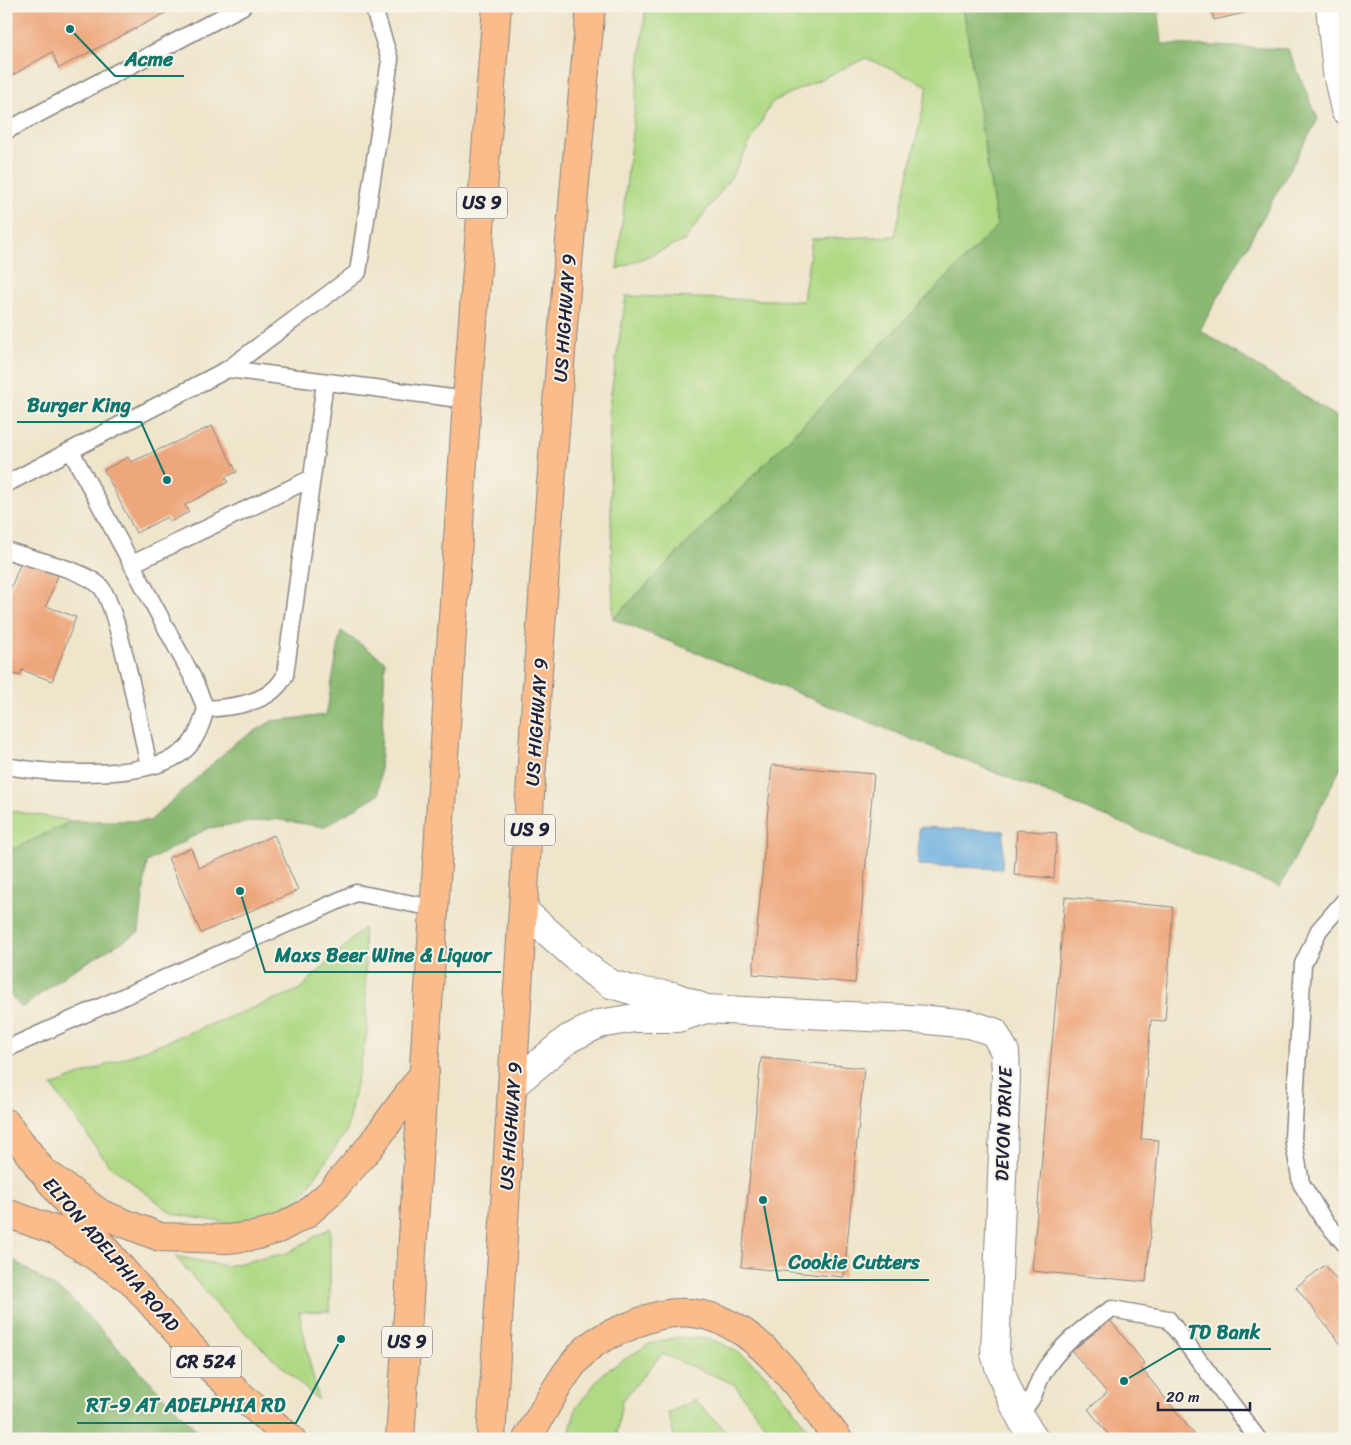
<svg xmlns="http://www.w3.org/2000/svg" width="1351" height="1445" font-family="Sriracha,sans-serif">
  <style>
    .green { fill: #afd984; stroke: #687e60 }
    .forest { fill: #8bb972; stroke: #566e56 }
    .water { fill: #69aedf; stroke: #46688d }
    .building { fill: #eea77d }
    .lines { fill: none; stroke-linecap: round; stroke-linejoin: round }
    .lane-casing { stroke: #888482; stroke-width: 19 }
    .street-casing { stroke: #888482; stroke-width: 30 }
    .primary-casing { stroke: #888482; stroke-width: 30 }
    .highway-casing { stroke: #888482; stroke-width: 30 }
    .lane { stroke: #fff; stroke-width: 16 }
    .street { stroke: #fff; stroke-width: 28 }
    .primary { stroke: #fabc8b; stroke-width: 28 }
    .highway { stroke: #fabc8b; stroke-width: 28 }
    .labels { text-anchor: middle; stroke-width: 4; stroke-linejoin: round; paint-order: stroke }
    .shield { fill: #f7f3e8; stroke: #62616f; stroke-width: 1 }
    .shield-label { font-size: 18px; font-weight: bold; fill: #22223b }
    .street-label { font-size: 19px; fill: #22223b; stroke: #f7f3e8 }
    .leader { fill: none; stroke: #0f766e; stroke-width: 2 }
    .callout-dot { fill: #0f766e; stroke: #f7f3e8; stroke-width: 2 }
    .callout-label { font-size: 20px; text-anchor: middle; font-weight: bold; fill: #0f766e; stroke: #f7f3e8; stroke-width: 4; stroke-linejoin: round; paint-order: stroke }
  </style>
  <rect width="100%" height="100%" fill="#f7f3e8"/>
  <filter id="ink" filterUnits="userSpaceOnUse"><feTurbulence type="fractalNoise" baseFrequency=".02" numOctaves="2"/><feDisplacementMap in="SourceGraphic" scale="10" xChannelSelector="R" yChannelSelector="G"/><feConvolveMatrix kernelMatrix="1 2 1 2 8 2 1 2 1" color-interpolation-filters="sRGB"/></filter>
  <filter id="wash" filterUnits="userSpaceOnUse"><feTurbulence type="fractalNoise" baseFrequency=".0096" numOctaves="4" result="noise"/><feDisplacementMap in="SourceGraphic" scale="20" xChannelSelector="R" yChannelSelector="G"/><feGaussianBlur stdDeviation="1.12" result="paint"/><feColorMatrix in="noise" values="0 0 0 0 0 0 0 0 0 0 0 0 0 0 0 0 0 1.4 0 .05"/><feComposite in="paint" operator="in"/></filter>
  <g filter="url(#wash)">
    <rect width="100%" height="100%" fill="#eee5ca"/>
    <path class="green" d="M646 6H963L997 226 613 619 609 407 626 296 803 301 812 239 895 236 928 86 866 58 772 102 732 176 684 241 617 269Z
      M6 810 72 821 6 853Z
      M364 928 367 1033 346 1132 298 1201 234 1224 173 1214 108 1164 52 1086 299 990Z
      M330 1228V1311L299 1312 318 1400 222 1311 175 1256 226 1266 287 1253Z
      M677 1337C688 1338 704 1337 715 1341 763 1359 785 1399 815 1439H775L734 1384 662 1354 622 1401 616 1439H568L576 1408 603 1373 649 1344Z
      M694 1400 735 1439H675L668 1413Z"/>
    <path class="forest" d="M963 6H1158L1162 44 1288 49 1318 119 1200 330 1345 422V759L1280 887 613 619 997 226Z
      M341 631 385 661 379 794 324 827 274 819 208 828 147 862 139 932 68 973 22 1008 6 990V853L72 821H150L236 742 272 721 326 715Z
      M6 1255 69 1297 205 1439H6Z"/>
    <path class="water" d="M919 827 1004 831 1002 869 918 865Z"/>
    <g id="blocks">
      <path class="building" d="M6 6H179L59 68 52 52 6 79Z
        M1210 6H1270V7L1214 20Z
        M212 426 237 472 225 477 228 482 185 505 189 512 170 522 167 517 136 533 104 470 128 457 131 462Z
        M22 559 59 573 46 606 76 617 52 681 22 670 20 676 6 671V595L8 596Z
        M772 765 874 774 855 983 753 974Z
        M1017 830 1057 833 1054 878 1014 875Z
        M274 835 298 890 201 933 168 858 191 848 199 868Z
        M1065 897 1173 907 1165 1021 1151 1020 1141 1139 1159 1140 1146 1282 1032 1271Z
        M761 1058 864 1068 844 1277 741 1267Z
        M1325 1265 1345 1291V1350L1296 1287Z
        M1110 1320 1145 1364 1141 1368 1198 1439H1112L1088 1409 1107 1393 1072 1351Z"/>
    </g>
  </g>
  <g filter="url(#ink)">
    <use href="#blocks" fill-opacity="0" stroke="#888482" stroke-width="1"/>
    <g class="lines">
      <g class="lane-casing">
        <path id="lane" d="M6 131 243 6
          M228 369 358 272 390 60 373 6
          M71 451 193 678 206 709
          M6 484 228 369 467 400
          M6 550C33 560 79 568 99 585 117 599 142 736 149 766
          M132 564 312 478
          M6 766C50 774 156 782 188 747 198 736 202 722 206 709 235 707 272 703 285 675L325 382
          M1345 900 1319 930 1303 964 1293 1138 1301 1183 1323 1219 1345 1244
          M6 1049 356 893 434 908
          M1019 1414C1038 1396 1034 1386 1046 1368 1063 1343 1087 1324 1112 1309L1168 1319 1258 1439"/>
      </g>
      <g class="street-casing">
        <path id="street" d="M1330 6 1337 73 1345 110
          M525 912 593 972 611 984 635 991 673 996 706 1009
          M513 1085 568 1039 599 1024 635 1018H678L706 1009 929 1020 969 1024 994 1032 1005 1052 1006 1076 995 1354C1004 1384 1016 1413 1034 1439"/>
      </g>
      <g class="primary-casing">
        <path id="primary" d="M6 1123C70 1209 137 1291 211 1368 236 1393 265 1416 291 1439"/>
      </g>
      <g class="highway-casing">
        <path id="highway" d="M39 1168 101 1214 160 1237 227 1239 254 1236 278 1229 306 1214 329 1194 369 1148 425 1072
          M6 1213 57 1231 128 1278
          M400 1439 467 400 497 6
          M491 1439C520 961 545 483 591 6
          M527 1439C545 1410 563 1370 588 1348 600 1337 618 1331 632 1325 731 1279 786 1371 838 1439"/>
      </g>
      <use href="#lane" class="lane"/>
      <use href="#street" class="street"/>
      <use href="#primary" class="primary"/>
      <use href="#highway" class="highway"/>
    </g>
  </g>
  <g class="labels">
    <g class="shield">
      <rect x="457" y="187.5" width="50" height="31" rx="4"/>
      <rect x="505" y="814.5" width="50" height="31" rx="4"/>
      <rect x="382" y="1326.5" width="50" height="31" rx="4"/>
      <rect x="171" y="1346.5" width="70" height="31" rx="4"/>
    </g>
    <g class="shield-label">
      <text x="482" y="209">US 9</text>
      <text x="530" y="836">US 9</text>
      <text x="407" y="1348">US 9</text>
      <text x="206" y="1368">CR 524</text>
    </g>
    <g class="street-label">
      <text transform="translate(564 318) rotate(-86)" y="7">US HIGHWAY 9</text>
      <text transform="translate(536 722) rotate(-86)" y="7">US HIGHWAY 9</text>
      <text transform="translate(1003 1124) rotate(-88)" y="7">DEVON DRIVE</text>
      <text transform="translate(510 1126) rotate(-86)" y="7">US HIGHWAY 9</text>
      <text transform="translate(112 1254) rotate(49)" y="7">ELTON ADELPHIA ROAD</text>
    </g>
  </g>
  <path class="leader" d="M70 29L115 76H184M167 480L141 422H17M240 891L265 972H501M763 1200L778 1280H929M1124 1381L1178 1349H1271M341 1339L296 1423H77"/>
  <g class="callout-dot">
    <circle cx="70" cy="29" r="5"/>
    <circle cx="167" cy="480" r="5"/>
    <circle cx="240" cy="891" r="5"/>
    <circle cx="763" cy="1200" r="5"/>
    <circle cx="1124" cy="1381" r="5"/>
    <circle cx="341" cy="1339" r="5"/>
  </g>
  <g class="callout-label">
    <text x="149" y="66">Acme</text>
    <text x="79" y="412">Burger King</text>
    <text x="383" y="962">Maxs Beer Wine &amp; Liquor</text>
    <text x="854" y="1269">Cookie Cutters</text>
    <text x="1224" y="1339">TD Bank</text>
    <text x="186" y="1412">RT-9 AT ADELPHIA RD</text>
  </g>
  <rect width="1351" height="1445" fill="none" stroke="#f7f3e8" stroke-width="25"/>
  <path d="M1158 1402v8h92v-8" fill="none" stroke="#22223b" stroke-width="2.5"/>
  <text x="1166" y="1402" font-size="15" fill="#22223b" stroke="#f7f3e8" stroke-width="4" paint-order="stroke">20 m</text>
</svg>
